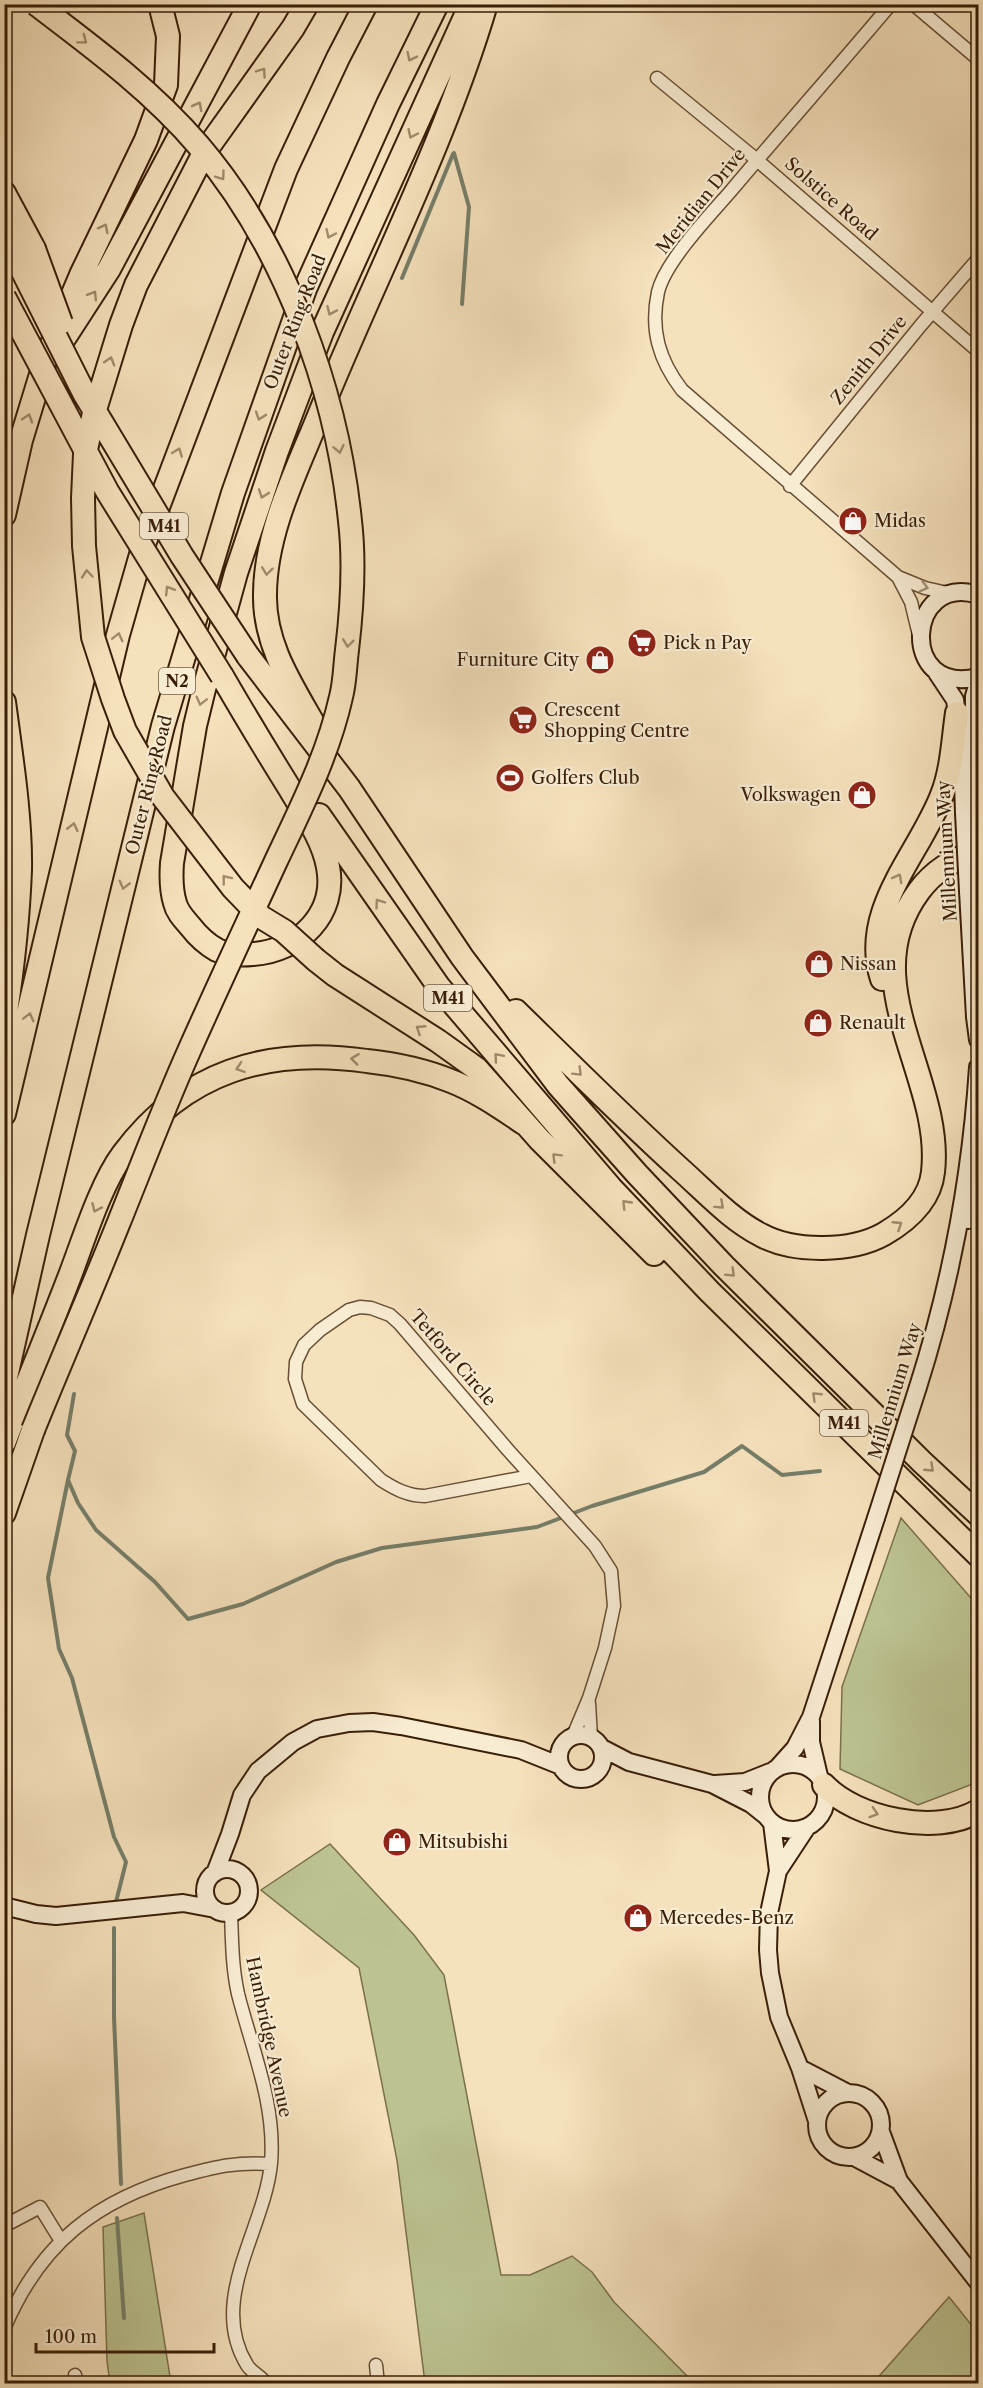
<svg xmlns="http://www.w3.org/2000/svg" width="983" height="2388" font-family="'Libre Caslon Text',serif">
  <style>
    .green { fill: #bcc391; stroke: #7a704c; stroke-width: 1.5 }
    .lines { fill: none; stroke-linecap: round; stroke-linejoin: round }
    .stream { stroke: #757e69; stroke-width: 4 }
    .street-casing { stroke: #684f34; stroke-width: 15 }
    .secondary-casing { stroke: #391e07; stroke-width: 20 }
    .highway-casing { stroke: #391e07; stroke-width: 26 }
    .street { stroke: #f8ecd3; stroke-width: 12 }
    .secondary { stroke: #f8ecd3; stroke-width: 16 }
    .highway { stroke: #f5e1bc; stroke-width: 22 }
    .secondary-bridge-casing { stroke: #391e07; stroke-width: 20; stroke-linecap: butt }
    .highway-bridge-casing { stroke: #391e07; stroke-width: 26; stroke-linecap: butt }
    .secondary-bridge { stroke: #f8ecd3; stroke-width: 16 }
    .highway-bridge { stroke: #f5e1bc; stroke-width: 22 }
    .oneway { stroke: #a0896b }
    .oneway2 { stroke: #a28f77 }
    .labels { text-anchor: middle; stroke-width: 4.5; stroke-linejoin: round; paint-order: stroke }
    .shield { fill: #f8ecd3; stroke: #725c44; stroke-width: 1.5 }
    .shield-label { font-size: 16px; font-weight: bold; fill: #391e07 }
    .street-label { font-size: 18px; fill: #391e07; stroke: #f8ecd3 }
    .poi-label { font-size: 18px; fill: #391e07; stroke: #f8ecd3; text-anchor: start }
  </style>
  <rect width="100%" height="100%" fill="#f5e1bc"/>
  <filter id="stains"><feTurbulence type="fractalNoise" baseFrequency=".00333" numOctaves="4"/><feColorMatrix values="0 0 0 0 .2 0 0 0 0 .09 0 0 0 0 .02 0 0 0 .5 -.17"/></filter>
  <radialGradient id="worn" r=".72"><stop offset=".6" stop-color="#630" stop-opacity="0"/><stop offset="1" stop-color="#630" stop-opacity=".3"/></radialGradient>
  <path class="green" d="M901 1518 978 1606V1782L918 1805 840 1769 842 1687Z
    M330 1844 414 1935 444 1975 501 2275H530L572 2256 592 2272 614 2302 694 2383H425L397 2160 359 1968 261 1890Z
    M144 2213 171 2383H110L107 2361 103 2227Z
    M949 2297 978 2333V2383H873Z"/>
  <g class="lines">
    <path class="stream" d="M454 153 469 207 462 304
      M402 278 453 154
      M74 1394 67 1435 75 1451 68 1480 78 1503 96 1530 155 1582 188 1619 243 1604 336 1562 382 1548 537 1527 592 1506 704 1472 742 1446 782 1475 820 1471
      M68 1480 48 1578 59 1649 72 1678 114 1837 126 1862 116 1902
      M114 1928V2017L121 2184
      M117 2218 124 2318"/>
    <g class="street-casing">
      <path id="street" d="M891 4C838 67 783 129 730 192 709 216 665 262 658 292 650 330 659 360 682 390L898 577 925 588 952 594
        M913 4 978 59
        M657 78 757 160 978 351
        M790 486 921 325 978 259
        M898 577 911 602 919 635
        M531 1476 425 1496C408 1496 395 1489 381 1480L303 1404 295 1379 296 1362 304 1345 320 1330 349 1310 360 1307 371 1308 390 1315 400 1324 508 1450 595 1546 611 1571 614 1606 605 1648 589 1698 573 1736
        M589 1703 591 1737
        M231 1912C232 1940 232 1967 238 1994 252 2049 276 2105 271 2163 265 2229 207 2300 247 2365 252 2373 262 2376 266 2384
        M4 2226 40 2207 61 2241
        M4 2329C40 2243 97 2199 185 2175 219 2166 236 2162 271 2164
        M376 2365 378 2384
        M75 2375 77 2384"/>
    </g>
    <g class="secondary-casing">
      <path id="secondary" d="M978 595C906 572 898 697 978 677
        M937 673 955 700 962 749 964 813
        M978 683 974 696V710L978 797
        M968 891 975 1017 978 1040
        M968 1220 978 1190
        M918 1387C951 1283 971 1176 978 1067
        M811 1721V1742L819 1776
        M559 1757a22 22 0 1 1 44 0a22 22 0 1 1-44 0Z
        M602 1748 629 1762 712 1784 751 1804 766 1816
        M760 1797a33 33 0 1 1 66 0a33 33 0 1 1-66 0Z
        M778 1767 795 1748 811 1717 876 1518
        M715 1784 745 1782 770 1772
        M772 1823 778 1871 769 1913 768 1950 770 1973 779 2017 800 2068 817 2121
        M205 1891a22 22 0 1 1 44 0a22 22 0 1 1-44 0Z
        M778 1871 807 1827
        M215 1873 230 1834 242 1795 258 1771 293 1742 317 1729 349 1723 373 1722 401 1726 521 1750 561 1766
        M4 1906 36 1914 56 1916 183 1903 215 1909
        M800 2068 848 2093
        M817 2125a32 32 0 1 1 64 0a32 32 0 1 1-64 0Z
        M881 2132 899 2181 978 2282
        M854 2157 899 2181"/>
    </g>
    <g class="highway-casing">
      <path id="highway" d="M204 153 293 28 307 4
        M4 193 34 249
        M4 237 13 252
        M65 337 109 269 250 4
        M4 515 21 440 46 358 81 275 146 140 166 85 168 36 160 4
        M248 656 349 788 462 957 558 1085 637 1174 724 1266 922 1462 978 1514
        M222 676C244 714 267 752 290 789 304 813 323 839 328 867 337 914 299 951 253 954 241 955 228 955 217 950 206 944 197 935 190 926 184 919 177 912 175 903 171 890 171 877 172 863L195 726 204 689 236 573 277 451 322 332 471 4
        M4 702C11 755 21 817 20 870 18 922 12 974 4 1025
        M312 721C289 681 264 642 265 595 265 532 297 470 320 413 375 277 444 146 486 4
        M319 815 439 987 611 1188 710 1292 978 1555
        M316 960 335 975 438 1041 477 1069 539 1139 654 1254
        M882 979C860 910 919 855 942 795 952 770 953 740 957 713
        M516 1011C570 1064 624 1118 680 1169 706 1192 730 1219 761 1235 794 1253 852 1252 884 1234 908 1220 930 1201 933 1172 944 1077 851 983 919 891 933 872 955 857 978 852
        M4 1114 118 635 144 544 286 169 338 58 366 4
        M4 1386 38 1235 163 726 233 493 305 289 388 104 437 4
        M4 1443C25 1387 48 1333 69 1278 83 1242 100 1185 123 1154 185 1071 267 1047 367 1061 395 1064 424 1070 451 1081 477 1091 501 1108 525 1124
        M4 1513 33 1430
        M824 1785C856 1819 937 1836 978 1811"/>
    </g>
    <use href="#street" class="street"/>
    <use href="#secondary" class="secondary"/>
    <use href="#highway" class="highway"/>
    <g class="secondary-bridge-casing">
      <path id="secondary-bridge" d="M964 813 968 891
        M876 1518 918 1387"/>
    </g>
    <g class="highway-bridge-casing">
      <path id="highway-bridge" d="M204 153 136 285 121 325 94 413 85 454 83 498 84 546 93 637 113 699 125 731 163 797 233 888 261 917 284 931 316 960
        M34 249 61 323
        M13 252 84 393 182 556 248 656
        M4 297 107 491 222 676
        M33 1430C61 1361 91 1292 119 1222 142 1165 164 1107 189 1051 217 988 247 924 276 861 301 808 328 755 341 697 345 682 345 665 347 650 352 608 355 563 350 521 337 391 285 247 199 146 152 91 94 48 36 4"/>
    </g>
    <use href="#secondary-bridge" class="secondary-bridge"/>
    <use href="#highway-bridge" class="highway-bridge"/>
  </g>
  <defs><path id="oneway-chevron" d="M-2-3.5L2.5 0L-2 3.5" fill="none" stroke-width="1.6" stroke-linecap="round" stroke-linejoin="round" transform="scale(1.5)"/></defs>
  <g class="oneway">
    <use href="#oneway-chevron" transform="translate(83 40) rotate(37)"/>
    <use href="#oneway-chevron" transform="translate(411 57) rotate(116)"/>
    <use href="#oneway-chevron" transform="translate(262 72) rotate(-55)"/>
    <use href="#oneway-chevron" transform="translate(198 106) rotate(-62)"/>
    <use href="#oneway-chevron" transform="translate(412 134) rotate(115)"/>
    <use href="#oneway-chevron" transform="translate(221 176) rotate(54)"/>
    <use href="#oneway-chevron" transform="translate(104 228) rotate(-63)"/>
    <use href="#oneway-chevron" transform="translate(330 234) rotate(115)"/>
    <use href="#oneway-chevron" transform="translate(93 295) rotate(-58)"/>
    <use href="#oneway-chevron" transform="translate(331 311) rotate(114)"/>
    <use href="#oneway-chevron" transform="translate(110 361) rotate(-73)"/>
    <use href="#oneway-chevron" transform="translate(260 416) rotate(109)"/>
    <use href="#oneway-chevron" transform="translate(28 418) rotate(-72)"/>
    <use href="#oneway-chevron" transform="translate(339 449) rotate(78)"/>
    <use href="#oneway-chevron" transform="translate(178 452) rotate(-69)"/>
    <use href="#oneway-chevron" transform="translate(263 494) rotate(109)"/>
    <use href="#oneway-chevron" transform="translate(267 571) rotate(97)"/>
    <use href="#oneway-chevron" transform="translate(87 574) rotate(-95)"/>
    <use href="#oneway-chevron" transform="translate(169 590) rotate(-122)"/>
    <use href="#oneway-chevron" transform="translate(118 637) rotate(-76)"/>
    <use href="#oneway-chevron" transform="translate(348 643) rotate(97)"/>
    <use href="#oneway-chevron" transform="translate(201 701) rotate(104)"/>
    <use href="#oneway-chevron" transform="translate(73 827) rotate(-77)"/>
    <use href="#oneway-chevron" transform="translate(898 878) rotate(-62)"/>
    <use href="#oneway-chevron" transform="translate(226 879) rotate(-128)"/>
    <use href="#oneway-chevron" transform="translate(124 885) rotate(104)"/>
    <use href="#oneway-chevron" transform="translate(379 903) rotate(-126)"/>
    <use href="#oneway-chevron" transform="translate(29 1017) rotate(-76)"/>
    <use href="#oneway-chevron" transform="translate(420 1029) rotate(-147)"/>
    <use href="#oneway-chevron" transform="translate(498 1057) rotate(-130)"/>
    <use href="#oneway-chevron" transform="translate(355 1059) rotate(-173)"/>
    <use href="#oneway-chevron" transform="translate(240 1068) rotate(161)"/>
    <use href="#oneway-chevron" transform="translate(578 1072) rotate(45)"/>
    <use href="#oneway-chevron" transform="translate(556 1157) rotate(-135)"/>
    <use href="#oneway-chevron" transform="translate(626 1204) rotate(-134)"/>
    <use href="#oneway-chevron" transform="translate(720 1205) rotate(42)"/>
    <use href="#oneway-chevron" transform="translate(96 1208) rotate(114)"/>
    <use href="#oneway-chevron" transform="translate(898 1225) rotate(-33)"/>
    <use href="#oneway-chevron" transform="translate(731 1273) rotate(45)"/>
    <use href="#oneway-chevron" transform="translate(816 1396) rotate(-136)"/>
    <use href="#oneway-chevron" transform="translate(930 1468) rotate(43)"/>
    <use href="#oneway-chevron" transform="translate(874 1813) rotate(18)"/>
  </g>
  <use class="oneway2" href="#oneway-chevron" transform="translate(924 587) rotate(15)"/>
  <defs>
    <g id="shop-disc" transform="scale(1.5)"><circle r="9.5" fill="#8f2418" stroke="#f8ecd3"/><path d="M-5-2.5h2.3a2.7 3.5 0 0 1 5.4 0H5L5.5 6h-11ZM-1.5-2.5h3a1.5 2.3 0 0 0-3 0Z" fill="#fff"/></g>
    <g id="supermarket-disc" transform="scale(1.5)"><circle r="9.5" fill="#8f2418" stroke="#f8ecd3"/><path d="M-6-5.5h2.5l.6 2H6L4.5 2H-2.5L-4.4-4H-6ZM-1.5 3.2a1.3 1.3 0 1 0 .1 0ZM3 3.2a1.3 1.3 0 1 0 .1 0Z" fill="#fff"/></g>
    <g id="stadium-disc" transform="scale(1.5)"><circle r="9.5" fill="#8f2418" stroke="#f8ecd3"/><path d="M0-5a6.5 5 0 1 0 0 10a6.5 5 0 1 0 0-10ZM-3.5-1.8h7v3.6h-7Z" fill="#fff"/></g>
  </defs>
  <g fill-rule="evenodd">
    <use href="#shop-disc" x="853" y="521"/>
    <use href="#supermarket-disc" x="642" y="643"/>
    <use href="#shop-disc" x="600" y="660"/>
    <use href="#supermarket-disc" x="523" y="720"/>
    <use href="#stadium-disc" x="510" y="778"/>
    <use href="#shop-disc" x="862" y="795"/>
    <use href="#shop-disc" x="819" y="964"/>
    <use href="#shop-disc" x="818" y="1023"/>
    <use href="#shop-disc" x="397" y="1842"/>
    <use href="#shop-disc" x="638" y="1918"/>
  </g>
  <g class="labels">
    <g class="shield">
      <rect x="140" y="513" width="48" height="26" rx="4.5"/>
      <rect x="159" y="668" width="36" height="26" rx="4.5"/>
      <rect x="424" y="985" width="48" height="26" rx="4.5"/>
      <rect x="820" y="1410" width="48" height="26" rx="4.5"/>
    </g>
    <g class="shield-label">
      <text x="164" y="532">M41</text>
      <text x="177" y="687">N2</text>
      <text x="448" y="1004">M41</text>
      <text x="844" y="1429">M41</text>
    </g>
    <g class="street-label">
      <text transform="translate(831 199) rotate(41)" y="6">Solstice Road</text>
      <text transform="translate(701 201) rotate(-51)" y="6">Meridian Drive</text>
      <text transform="translate(295 322) rotate(-69)" y="6">Outer Ring Road</text>
      <text transform="translate(869 360) rotate(-51)" y="6">Zenith Drive</text>
      <text transform="translate(149 785) rotate(-76)" y="6">Outer Ring Road</text>
      <text transform="translate(947 851) rotate(-93)" y="6">Millennium Way</text>
      <text transform="translate(453 1358) rotate(49)" y="6">Tetford Circle</text>
      <text transform="translate(895 1391) rotate(-73)" y="6">Millennium Way</text>
      <text transform="translate(269 2037) rotate(78)" y="6">Hambridge Avenue</text>
    </g>
    <g class="poi-label">
      <text x="874" y="527">Midas</text>
      <text x="663" y="649">Pick n Pay</text>
      <text x="579" y="666" text-anchor="end">Furniture City</text>
      <text x="544" y="716">Crescent<tspan x="544" dy="21">Shopping Centre</tspan></text>
      <text x="531" y="784">Golfers Club</text>
      <text x="841" y="801" text-anchor="end">Volkswagen</text>
      <text x="840" y="970">Nissan</text>
      <text x="839" y="1029">Renault</text>
      <text x="418" y="1848">Mitsubishi</text>
      <text x="659" y="1924">Mercedes-Benz</text>
    </g>
  </g>
  <rect width="983" height="2388" fill="none" stroke="#f5e1bc" stroke-width="24"/>
  <rect x="6" y="6" width="971" height="2376" fill="none" stroke="#391e07" stroke-width="3"/>
  <rect x="12" y="12" width="959" height="2364" fill="none" stroke="#391e07" stroke-width="1.5"/>
  <path d="M36 2343v9h178v-9" fill="none" stroke="#391e07" stroke-width="3"/>
  <text x="45" y="2343" font-size="18" fill="#391e07" stroke="#f8ecd3" stroke-width="4.5" paint-order="stroke">100 m</text>
  <rect width="100%" height="100%" filter="url(#stains)"/>
  <rect width="100%" height="100%" fill="url(#worn)"/>
</svg>
